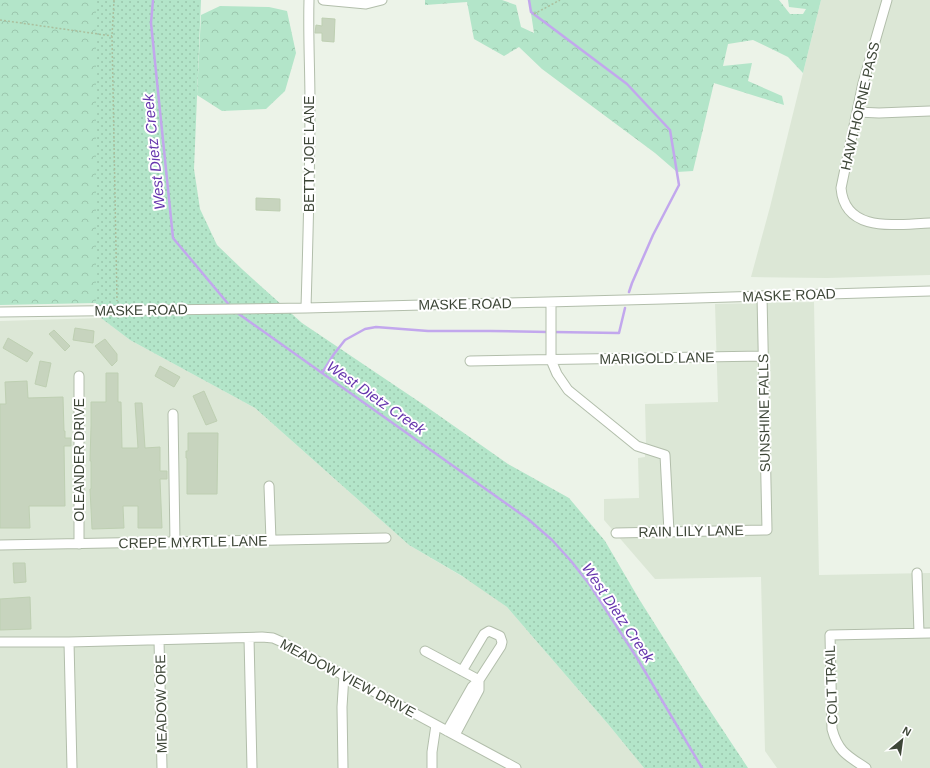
<svg xmlns="http://www.w3.org/2000/svg" width="930" height="768" font-family="Arial,sans-serif">
  <style>
    .residential { fill: #dce7d6 }
    .forest { fill: url(#forest-crowns) }
    .park { fill: url(#park-dots) }
    .lines { fill: none; stroke-linecap: round; stroke-linejoin: round }
    .stream { stroke: #c2a7ed; stroke-width: 2.5 }
    .building { fill: #c7d4be; stroke: #becfb2 }
    .minor-casing { stroke: #b2beab; stroke-width: 11 }
    .path { stroke: #aabf9d; stroke-width: 1.5; stroke-dasharray: 2 2; stroke-linecap: butt }
    .minor { stroke: #fff; stroke-width: 9 }
    .labels { text-anchor: middle; stroke-width: 4; stroke-linejoin: round; paint-order: stroke }
    .street-label { font-size: 14px; fill: #3d4637; stroke: #fff }
    .water-label { font-size: 15px; font-style: italic; fill: #6535ad; stroke: #fff }
  </style>
  <defs>
    <pattern id="forest-crowns" width="20" height="18" patternUnits="userSpaceOnUse"><rect width="20" height="18" fill="#b3e5c9"/><path d="M2 6a3 3 0 1 1 6 0M12 15a3 3 0 1 1 6 0" fill="none" stroke="#9bc6ad"/></pattern>
    <pattern id="park-dots" width="8" height="8" patternUnits="userSpaceOnUse"><rect width="8" height="8" fill="#b3e5c9"/><path d="M2 2h.1M6 6h.1" fill="none" stroke="#9bc6ad" stroke-width="1.8" stroke-linecap="round"/></pattern>
  </defs>
  <rect width="100%" height="100%" fill="#ecf3e8"/>
  <path class="residential" d="M821 0H930V275L827 278 751 277 770 207Z
    M814 302 819 575 930 573V768H777L765 751 761 577 655 579 604 520V499L639 498 638 458 645 457V445H646L645 404 718 402 715 304Z
    M101 318 130 340 255 408 409 545 475 584 507 607 608 724 644 768H0V321Z"/>
  <path class="forest" d="M0 0H96V303L0 305Z
    M425 0H502L516 5 521 27 534 33 529 0H779L790 14H803L806 9 789 7 788 0H821L803 73 788 57 753 40 728 44 723 66 752 63 748 81 782 96 784 105 714 83 693 171 677 172 655 153 542 69 519 47 504 56 474 39 467 2 425 5Z
    M220 6 269 7 287 11 296 53 285 91 266 109 222 111 197 95 201 15Z"/>
  <path class="park" d="M96 0H201L194 169 200 209 217 245 243 270 302 323 424 405 508 464 569 498 605 541 639 599 699 694 748 768H644L608 724 507 607 462 576 409 545 255 408 130 340 101 318 96 303Z"/>
  <g class="lines">
    <path class="stream" d="M153 0 151 23 173 238 230 306
      M529 0 531 12 627 84 670 130 679 185 653 235 632 283 629 292
      M236 312 528 519 552 540 571 561 590 585 637 658 702 768
      M553 332 619 333 625 308
      M322 373 334 354 345 340 365 329 376 327 428 331H490L548 332"/>
  </g>
  <path class="building" d="M322 18 335 19 334 42 322 41V33H315L316 25 322 26Z
    M256 198 280 199V211L256 210Z
    M75 328 94 331 93 343 73 340Z
    M54 330 70 346 65 351 49 334Z
    M8 338 33 353 27 362 3 348Z
    M105 339 117 354V361L112 366 95 346Z
    M40 361 51 363 46 387 35 384Z
    M160 366 180 377 174 387 155 376Z
    M106 373H118V402H121L122 448H138L135 403H142L145 448 160 447V471H167V479H160L162 528H138V506H123L124 528 92 529 90 489H91V461H90L91 426V402H106Z
    M27 381 28 398 63 397 64 431H65V438H71V446H64L65 506H29L30 528H0V404H6L5 382Z
    M204 391 217 421 206 425 193 396Z
    M188 433H218L217 494H187V458H186V451H188Z
    M13 563H25L26 582 14 583Z
    M30 597 31 629 0 630V599Z"/>
  <g class="lines">
    <g class="minor-casing">
      <path id="minor" d="M323 0 366 4 382 0
        M887 0 863 83 841 188C845 234 897 224 930 223
        M857 112 879 113 930 111
        M551 302V360L557 374 568 390 637 446 665 455 669 532
        M306 308C308 240 310 172 310 104 310 69 308 35 309 0
        M0 312 306 308 663 299 930 291
        M470 361 763 356
        M79 376V544
        M173 414 175 542
        M269 486 271 540
        M616 533 767 530 762 296
        M0 545 386 538
        M917 573 919 633
        M249 638 252 768
        M159 640 162 768
        M0 642H69L262 637 273 638 282 642 516 768
        M69 642 72 768
        M425 651 479 680
        M447 731 472 687 479 680 501 646 502 642 500 636 489 631 484 634 462 671
        M455 735 479 690V680
        M343 768 342 707 344 675
        M432 768V752L436 725
        M866 768C848 756 838 752 832 729L830 635 930 633"/>
    </g>
    <path class="path" d="M114 0 112 36 117 301
      M534 14 560 0
      M0 20 112 36"/>
    <use href="#minor" class="minor"/>
  </g>
  <g class="labels">
    <g class="street-label">
      <text transform="translate(860 106) rotate(-77)" y="5">HAWTHORNE PASS</text>
      <text transform="translate(309 154) rotate(-90)" y="5">BETTY JOE LANE</text>
      <text transform="translate(789 295) rotate(-2)" y="5">MASKE ROAD</text>
      <text transform="translate(465 304) rotate(-1)" y="5">MASKE ROAD</text>
      <text transform="translate(141 310) rotate(-1)" y="5">MASKE ROAD</text>
      <text transform="translate(657 358) rotate(-1)" y="5">MARIGOLD LANE</text>
      <text transform="translate(764 413) rotate(-91)" y="5">SUNSHINE FALLS</text>
      <text transform="translate(79 460) rotate(-90)" y="5">OLEANDER DRIVE</text>
      <text transform="translate(691 531) rotate(-1)" y="5">RAIN LILY LANE</text>
      <text transform="translate(193 542) rotate(-1)" y="5">CREPE MYRTLE LANE</text>
      <text transform="translate(348 678) rotate(28)" y="5">MEADOW VIEW DRIVE</text>
      <text transform="translate(831 685) rotate(-92)" y="5">COLT TRAIL</text>
      <text transform="translate(161 704) rotate(-91)" y="5">MEADOW ORE</text>
    </g>
    <g class="water-label">
      <text transform="translate(154 152) rotate(-96)" y="5">West Dietz Creek</text>
      <text transform="translate(376 398) rotate(35)" y="5">West Dietz Creek</text>
      <text transform="translate(618 613) rotate(56)" y="5">West Dietz Creek</text>
    </g>
  </g>
  <g transform="translate(902 740) rotate(29)" stroke="#ffffff" stroke-width="3" paint-order="stroke">
  <path d="M0-3L7 15L0 10L-7 15Z" fill="#3d4637"/>
  <text y="-6" font-size="11" font-weight="bold" text-anchor="middle" fill="#3d4637">N</text>
  </g>
</svg>
